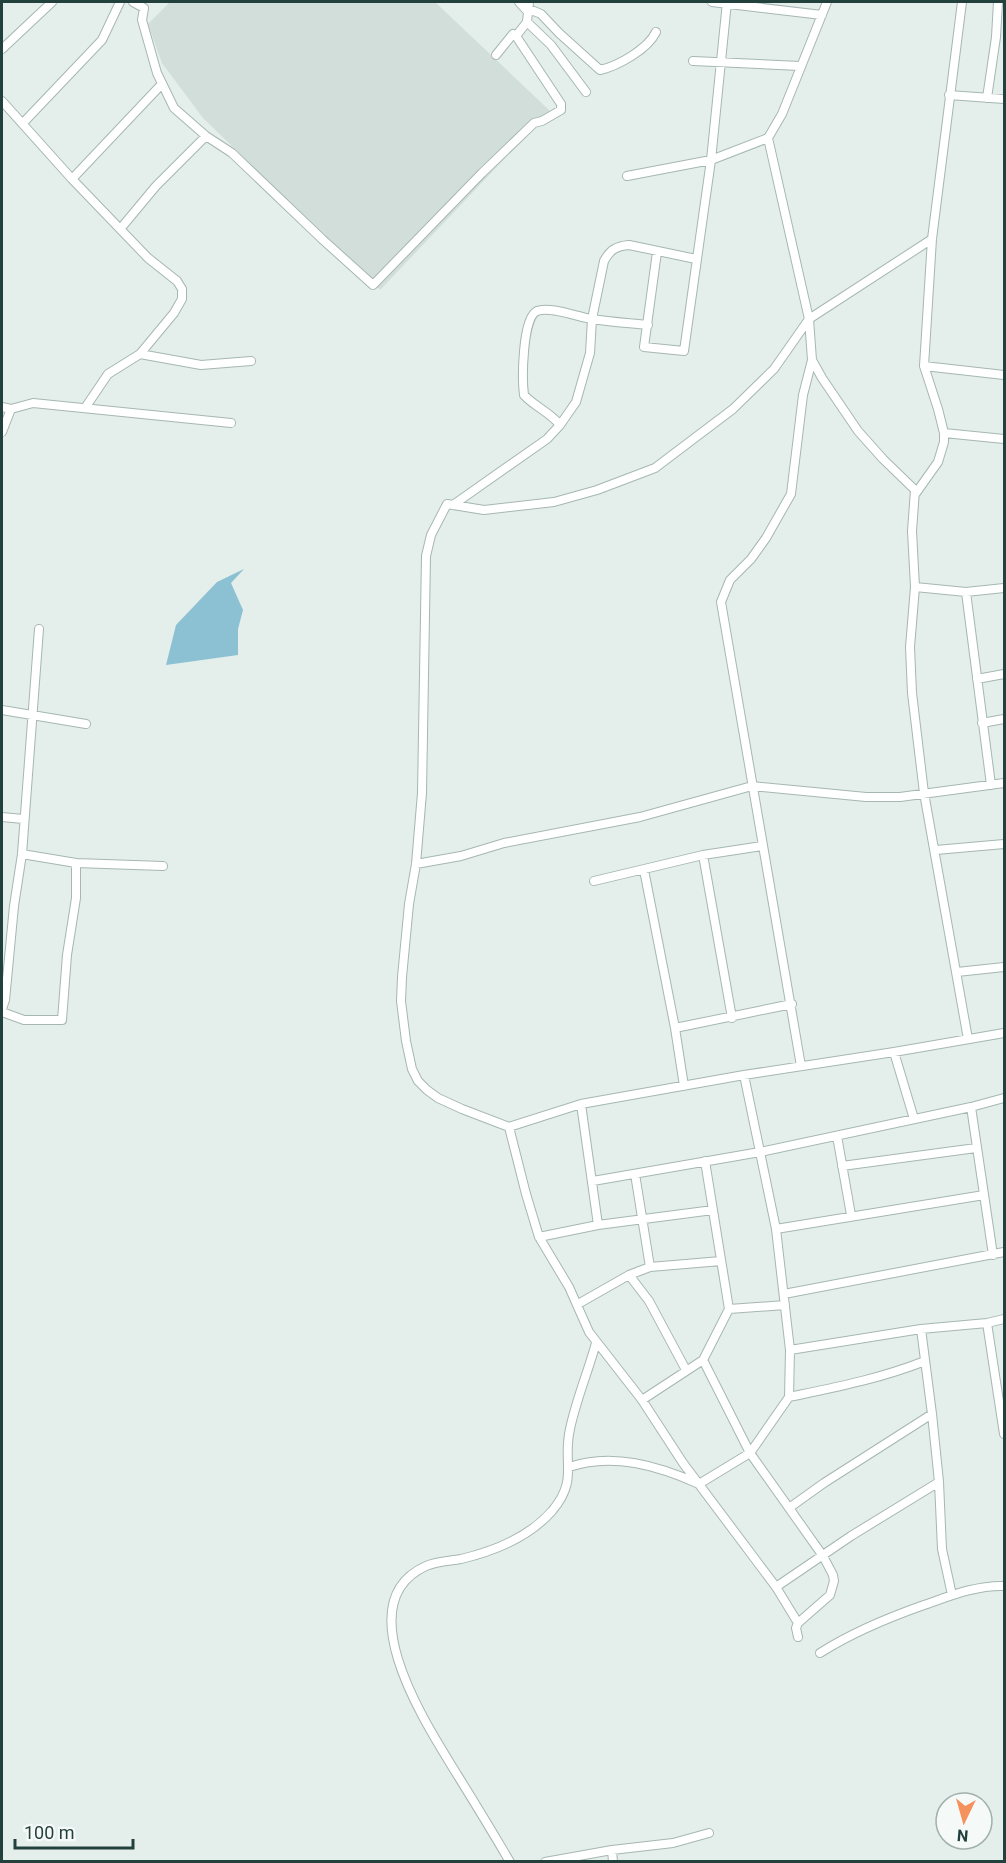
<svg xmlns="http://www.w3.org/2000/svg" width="1006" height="1863" font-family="Roboto,sans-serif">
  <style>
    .built { fill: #d2deda }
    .water { fill: #8cc1d4 }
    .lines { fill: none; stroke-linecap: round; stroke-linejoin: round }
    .minor-casing { stroke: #a6b7b3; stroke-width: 10 }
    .minor { stroke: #fff; stroke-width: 8 }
  </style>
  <rect width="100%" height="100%" fill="#e4eeeb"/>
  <path class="built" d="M170 2H435L550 111 380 290 203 118 162 63 148 24Z"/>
  <path class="water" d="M244 569 231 583 243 610 238 629V655L166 665 176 625 217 582Z"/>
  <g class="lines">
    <g class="minor-casing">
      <path id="minor" d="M133 2 144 8 142 20 157 73 174 108 206 136 232 153 322 239 373 285 482 173 534 123 542 121 561 110V104L516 36
        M519 2 528 12 534 11 541 14 559 33 600 70C618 66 648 49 656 32
        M712 2 822 15
        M527 22 551 45 586 92
        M2 49 52 2
        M496 55 513 34 516 36 527 22 529 2
        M693 61 800 66
        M949 95 1004 99
        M987 98 996 37 998 2
        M2 101 72 179 148 258 177 281 182 289V299L174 313 140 354 108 374 85 408
        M23 123 102 40 120 2
        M768 138 809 319 812 360 822 378 858 431 883 459 915 490 912 531 915 587 910 647 912 693 924 793 968 1039
        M627 176 711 160 768 138 782 114 827 2
        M72 179 161 85
        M121 228 156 186 206 136
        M932 239 809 319 774 369 733 409 655 468 597 490 554 502 484 510 447 504 431 535 426 556 422 793 416 864 409 904 402 977 401 1001 406 1041 412 1069 418 1081 427 1090 438 1098 462 1109 509 1127 581 1104 744 1075 894 1052 1004 1033
        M657 252 644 347 684 351 711 160 727 2
        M140 354 201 365 251 361
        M924 366 1004 375
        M2 407 11 409 33 403 231 423
        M560 425C550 412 535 407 524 395 522 380 522 318 537 311 550 306 578 317 592 319 610 322 629 323 648 325
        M2 432 11 409
        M944 433 1004 439
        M916 493 938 462 944 442V433L938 409 924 366 932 239 962 2
        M453 505 547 439 560 425 576 402 590 353 592 319 604 261C610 250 616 246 629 245L696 259
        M915 587 966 592 1004 588
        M966 592 991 785
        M977 679 1004 674
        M2 710 86 724
        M982 723 1004 719
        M2 817 23 819
        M936 850 1004 844
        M22 854 76 863 163 866
        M703 855 732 1018
        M416 864 461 856 504 843 640 817 752 786 866 797H900L1004 783
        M644 870 675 1028 684 1086
        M594 881 703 855 762 846
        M957 972 1004 967
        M2 1009 5 1000 14 906 22 854 39 629
        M2 1012 24 1020H62L67 955 76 898V863
        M675 1028 792 1004
        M894 1052 914 1119
        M801 1066 721 602 730 580 751 559 766 538 791 494 803 395 812 360
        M581 1104 598 1225
        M971 1107 993 1255
        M509 1127 526 1194 539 1237 569 1287 589 1332 642 1400 683 1463 776 1587 798 1623
        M837 1136 851 1215
        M705 1161 729 1309
        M842 1166 976 1148
        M635 1174 650 1267
        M593 1181 760 1152 971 1107 1004 1098
        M776 1229 984 1195
        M539 1237 598 1225 713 1210
        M629 1275 649 1301 686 1370
        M784 1294 1004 1252
        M578 1304 629 1275 650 1267 721 1261
        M987 1323 1004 1434
        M921 1329 932 1414 939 1482 942 1549 952 1595
        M790 1350 921 1329 987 1323 1004 1319
        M703 1360 729 1309 785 1305
        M789 1397C837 1387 879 1379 925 1361
        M642 1400 703 1360 750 1453 823 1556 833 1575 834 1581 830 1595 798 1623 796 1628 798 1637
        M569 1467C612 1452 659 1466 699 1484L750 1453 789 1397 790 1350 776 1229 744 1075
        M789 1508 824 1483 932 1414
        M776 1587 851 1536 939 1482
        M820 1653C853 1632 887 1618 924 1605 950 1596 977 1585 1004 1586
        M612 1850 613 1862
        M510 1862C493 1833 476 1805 458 1776 430 1730 344 1603 426 1566 437 1561 450 1561 461 1559 495 1551 529 1537 552 1511 579 1479 562 1463 570 1429 576 1400 588 1372 596 1343
        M545 1862 612 1850 673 1843 709 1833"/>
    </g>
    <use href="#minor" class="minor"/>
  </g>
  <rect width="1006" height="1863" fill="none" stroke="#23413c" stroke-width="6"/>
  <g transform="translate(964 1821) rotate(185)"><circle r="28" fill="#f5faf8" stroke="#a1b0ad" stroke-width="1.5"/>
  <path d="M0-4.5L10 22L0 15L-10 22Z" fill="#f5915c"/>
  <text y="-9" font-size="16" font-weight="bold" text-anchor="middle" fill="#23413c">N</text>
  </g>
  <path d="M15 1839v9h118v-9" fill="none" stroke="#23413c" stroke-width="3"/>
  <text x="24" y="1839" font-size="18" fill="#23413c" stroke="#f5faf8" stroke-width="4.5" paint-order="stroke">100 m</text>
</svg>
